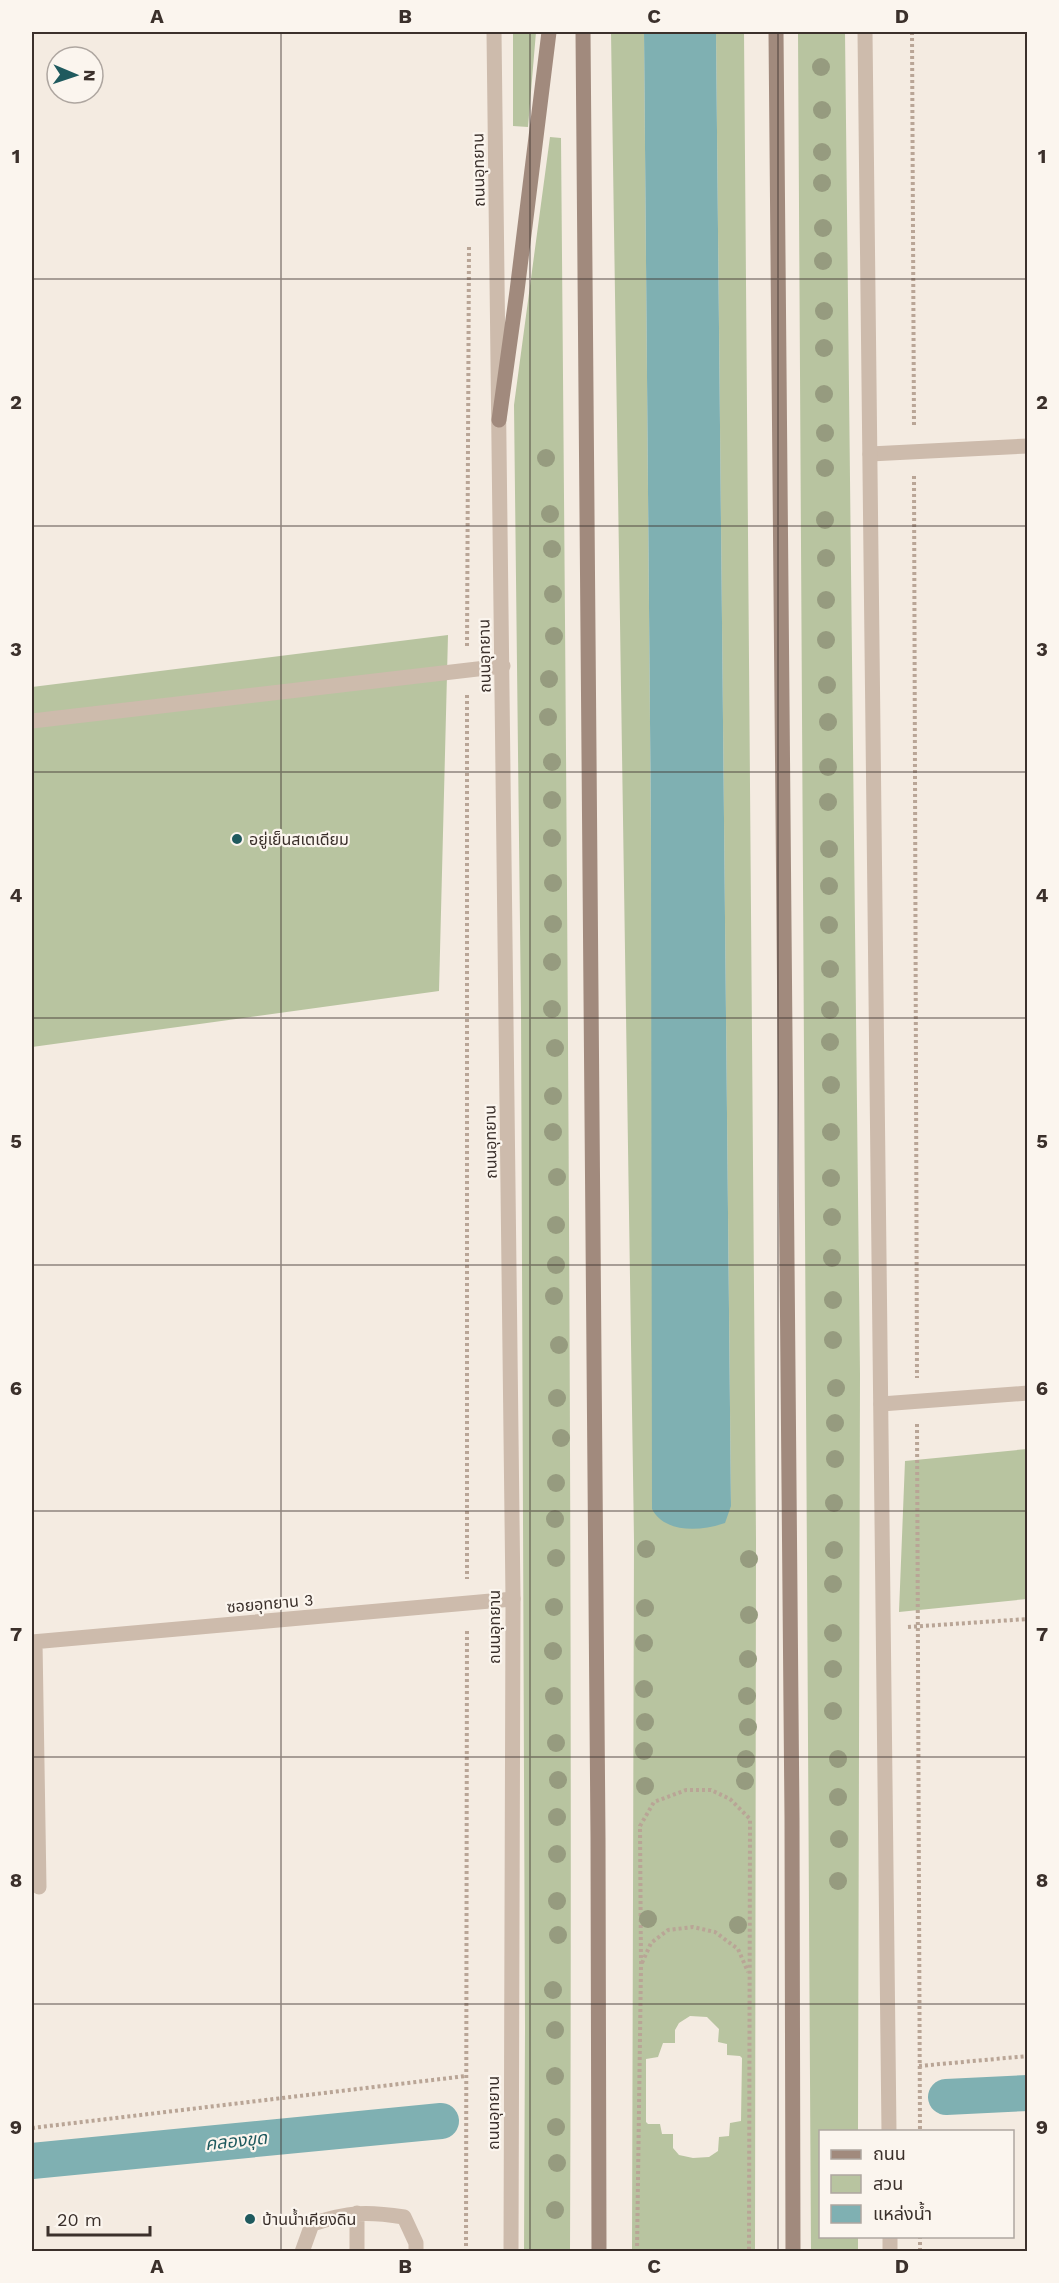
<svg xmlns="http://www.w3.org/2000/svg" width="1059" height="2283" font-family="'Work Sans','Noto Sans Thai',sans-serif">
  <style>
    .green { fill: #b8c4a0 }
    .water { fill: #7fb0b2 }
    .pier { fill: #f4ebe1 }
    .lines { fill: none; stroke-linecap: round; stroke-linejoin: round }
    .canal { stroke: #7fb0b2; stroke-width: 36 }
    .path { stroke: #b9a596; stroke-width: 4; stroke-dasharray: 3 3; stroke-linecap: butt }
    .service { stroke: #cdbbac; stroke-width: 15 }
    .minor { stroke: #cdbbac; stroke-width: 15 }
    .tertiary { stroke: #cdbbac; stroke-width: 15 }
    .secondary { stroke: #a18a7d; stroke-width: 15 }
    .tree { fill: #969b7f }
    .grid { fill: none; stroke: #3b302b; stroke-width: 1.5; stroke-opacity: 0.55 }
    .poi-dot { fill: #1f5a5e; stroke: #fbf5ee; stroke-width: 2 }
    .labels { text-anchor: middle; stroke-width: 4.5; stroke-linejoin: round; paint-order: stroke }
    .street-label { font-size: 16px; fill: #3b302b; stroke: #fbf5ee }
    .poi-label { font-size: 16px; fill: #3b302b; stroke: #fbf5ee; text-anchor: start }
    .water-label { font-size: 18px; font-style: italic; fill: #1f5a5e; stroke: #fbf5ee }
    .neatline { fill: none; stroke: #3b302b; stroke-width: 2 }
    .grid-label { font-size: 20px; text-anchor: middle; font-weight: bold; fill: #3b302b }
  </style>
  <rect width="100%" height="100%" fill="#f4ebe1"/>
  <path class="green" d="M513 32H536L528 127 513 126Z
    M611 32H644L651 837 731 1506 716 32H744L756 1539 755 2251H632L634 1540Z
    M798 32H845L860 1374 858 2131 820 2132V2236L858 2237V2252L811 2251Z
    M550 137 561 138C567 843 573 1547 570 2251L524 2252 525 2028 521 1012 514 405Z
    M448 635 439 991 32 1047V687Z
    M1027 1449V1599L899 1612 905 1461Z"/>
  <path class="water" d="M644 32H716L731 1506 725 1523C702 1531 665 1534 652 1509L651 837Z"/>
  <path class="pier" d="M690 2016 707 2017 719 2029 718 2042 727 2044V2055L740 2056 742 2058 741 2121 730 2123 729 2136 719 2137 718 2151 709 2157 693 2158 679 2155 673 2148V2134H662L660 2124H648L646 2122V2059L658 2057 663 2043H675V2030L679 2023Z"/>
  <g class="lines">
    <path class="canal" d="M946 2097 1028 2093
      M32 2161 441 2121"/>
    <path class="path" d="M912 32 914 427
      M914 476 917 1378
      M467 646 469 245
      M467 695V1579
      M917 1424 920 2132
      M908 1627 1028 1619
      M642 1963 651 1943 668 1930 693 1927 715 1932 738 1949 748 1972
      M919 2066 1028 2056
      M32 2128 466 2076
      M920 2236V2252
      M466 2252 467 1628
      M637 2252 641 1965 640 1826 654 1802 686 1790H711L730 1799 750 1819 749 2252"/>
    <path class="service" d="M870 454 1028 446
      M32 721 503 666
      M357 2213V2252
      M302 2252 312 2224C349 2212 366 2211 404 2217L416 2243V2252"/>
    <path class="minor" d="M881 1404 1028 1393
      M32 1642 513 1599
      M35 1642 39 1887"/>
    <path class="tertiary" d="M494 32 513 1599 511 2252
      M865 32 889 2132
      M890 2236V2252"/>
    <path class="secondary" d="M583 32 598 1838 599 2252
      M776 32 792 1818 793 2252
      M499 420 517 291 549 32"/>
  </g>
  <g class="tree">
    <circle cx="821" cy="67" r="9"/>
    <circle cx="822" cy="110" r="9"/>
    <circle cx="822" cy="152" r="9"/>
    <circle cx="822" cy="183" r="9"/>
    <circle cx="823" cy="228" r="9"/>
    <circle cx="823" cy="261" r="9"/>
    <circle cx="824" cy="311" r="9"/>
    <circle cx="824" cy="348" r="9"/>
    <circle cx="824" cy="394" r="9"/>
    <circle cx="825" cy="433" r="9"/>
    <circle cx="546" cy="458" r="9"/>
    <circle cx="825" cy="468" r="9"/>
    <circle cx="550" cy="514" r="9"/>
    <circle cx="825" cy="520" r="9"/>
    <circle cx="552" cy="549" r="9"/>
    <circle cx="826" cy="558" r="9"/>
    <circle cx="553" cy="594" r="9"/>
    <circle cx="826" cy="600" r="9"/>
    <circle cx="554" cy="636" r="9"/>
    <circle cx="826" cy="640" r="9"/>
    <circle cx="549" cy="679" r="9"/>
    <circle cx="827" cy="685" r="9"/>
    <circle cx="548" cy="717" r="9"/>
    <circle cx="828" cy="722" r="9"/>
    <circle cx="552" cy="762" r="9"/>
    <circle cx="828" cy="767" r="9"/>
    <circle cx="552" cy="800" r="9"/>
    <circle cx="828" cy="802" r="9"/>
    <circle cx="552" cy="838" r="9"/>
    <circle cx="829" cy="849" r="9"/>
    <circle cx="553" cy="883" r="9"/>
    <circle cx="829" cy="886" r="9"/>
    <circle cx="553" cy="924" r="9"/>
    <circle cx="829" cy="925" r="9"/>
    <circle cx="552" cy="962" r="9"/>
    <circle cx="830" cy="969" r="9"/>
    <circle cx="552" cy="1009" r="9"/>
    <circle cx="830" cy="1010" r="9"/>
    <circle cx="830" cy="1042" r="9"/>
    <circle cx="555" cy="1048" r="9"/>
    <circle cx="831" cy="1085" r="9"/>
    <circle cx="553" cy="1096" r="9"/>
    <circle cx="553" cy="1132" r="9"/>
    <circle cx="831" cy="1132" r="9"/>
    <circle cx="557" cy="1177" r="9"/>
    <circle cx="831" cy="1178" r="9"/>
    <circle cx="832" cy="1217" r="9"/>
    <circle cx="556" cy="1225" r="9"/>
    <circle cx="832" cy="1258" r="9"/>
    <circle cx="556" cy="1265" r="9"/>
    <circle cx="554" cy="1296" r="9"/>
    <circle cx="833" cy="1300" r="9"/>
    <circle cx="833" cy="1340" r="9"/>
    <circle cx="559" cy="1345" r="9"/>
    <circle cx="836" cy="1388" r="9"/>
    <circle cx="557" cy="1398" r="9"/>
    <circle cx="835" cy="1423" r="9"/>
    <circle cx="561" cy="1438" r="9"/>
    <circle cx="835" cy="1459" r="9"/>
    <circle cx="556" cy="1483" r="9"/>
    <circle cx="834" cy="1503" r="9"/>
    <circle cx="555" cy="1519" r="9"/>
    <circle cx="646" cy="1549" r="9"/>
    <circle cx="834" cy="1550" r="9"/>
    <circle cx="556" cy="1558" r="9"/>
    <circle cx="749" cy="1559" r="9"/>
    <circle cx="833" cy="1584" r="9"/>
    <circle cx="554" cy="1607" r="9"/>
    <circle cx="645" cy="1608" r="9"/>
    <circle cx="749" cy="1615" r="9"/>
    <circle cx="833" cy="1633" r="9"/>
    <circle cx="644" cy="1643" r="9"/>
    <circle cx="553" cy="1651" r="9"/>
    <circle cx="748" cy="1659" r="9"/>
    <circle cx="833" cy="1669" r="9"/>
    <circle cx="644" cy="1689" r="9"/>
    <circle cx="554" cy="1696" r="9"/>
    <circle cx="747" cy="1696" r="9"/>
    <circle cx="833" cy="1711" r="9"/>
    <circle cx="645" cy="1722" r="9"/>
    <circle cx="748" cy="1727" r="9"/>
    <circle cx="556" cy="1743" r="9"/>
    <circle cx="644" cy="1751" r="9"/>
    <circle cx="746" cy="1759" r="9"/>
    <circle cx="838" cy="1759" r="9"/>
    <circle cx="558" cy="1780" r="9"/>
    <circle cx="745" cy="1781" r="9"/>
    <circle cx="645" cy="1786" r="9"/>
    <circle cx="838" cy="1797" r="9"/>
    <circle cx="557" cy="1817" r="9"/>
    <circle cx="839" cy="1839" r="9"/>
    <circle cx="557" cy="1854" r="9"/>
    <circle cx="838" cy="1881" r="9"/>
    <circle cx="557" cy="1901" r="9"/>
    <circle cx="648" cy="1919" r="9"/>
    <circle cx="738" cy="1925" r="9"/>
    <circle cx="558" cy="1935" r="9"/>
    <circle cx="553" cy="1990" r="9"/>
    <circle cx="555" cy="2030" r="9"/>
    <circle cx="555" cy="2076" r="9"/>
    <circle cx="556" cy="2127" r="9"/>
    <circle cx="557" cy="2163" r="9"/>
    <circle cx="555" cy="2210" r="9"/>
  </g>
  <path class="grid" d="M281 32V2252M530 32V2252M778 32V2252M32 279H1028M32 526H1028M32 772H1028M32 1018H1028M32 1265H1028M32 1511H1028M32 1757H1028M32 2004H1028"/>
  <g class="poi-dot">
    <circle cx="237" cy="839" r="6"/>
    <circle cx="250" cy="2219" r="6"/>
  </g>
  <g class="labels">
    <g class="street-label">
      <text transform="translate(478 170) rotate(-91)" y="6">ถนนอุทยาน</text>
      <text transform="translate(484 656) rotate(-91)" y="6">ถนนอุทยาน</text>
      <text transform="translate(490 1142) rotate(-91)" y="6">ถนนอุทยาน</text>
      <text transform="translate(270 1603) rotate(-5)" y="6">ซอยอุทยาน 3</text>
      <text transform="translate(494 1627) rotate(-90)" y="6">ถนนอุทยาน</text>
      <text transform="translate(493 2113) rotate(-90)" y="6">ถนนอุทยาน</text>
    </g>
    <g class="poi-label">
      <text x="249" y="845">อยู่เย็นสเตเดียม</text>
      <text x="262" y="2225">บ้านน้ำเคียงดิน</text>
    </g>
    <g class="water-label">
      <text transform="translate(236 2141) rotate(-6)" y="6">คลองขุด</text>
    </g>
  </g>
  <rect width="1059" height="2283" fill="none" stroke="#fbf5ee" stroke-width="66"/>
  <rect x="819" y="2130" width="195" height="108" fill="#fbf5ee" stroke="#aea6a0" stroke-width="1.5"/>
  <rect x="831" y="2150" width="30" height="9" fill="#a18a7d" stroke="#aea6a0" stroke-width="1.5"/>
  <text x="873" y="2160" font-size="18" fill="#3b302b">ถนน</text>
  <rect x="831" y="2175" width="30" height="18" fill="#b8c4a0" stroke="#aea6a0" stroke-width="1.5"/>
  <text x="873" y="2190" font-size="18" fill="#3b302b">สวน</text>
  <rect x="831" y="2205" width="30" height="18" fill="#7fb0b2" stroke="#aea6a0" stroke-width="1.5"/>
  <text x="873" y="2220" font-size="18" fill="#3b302b">แหล่งน้ำ</text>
  <g transform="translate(75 75) rotate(92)"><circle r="28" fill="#fbf5ee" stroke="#aea6a0" stroke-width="1.5"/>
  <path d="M0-4.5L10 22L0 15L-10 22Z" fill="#1f5a5e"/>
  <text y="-9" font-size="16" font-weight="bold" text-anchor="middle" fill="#3b302b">N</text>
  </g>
  <path d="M48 2226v9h102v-9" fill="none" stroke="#3b302b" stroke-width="3"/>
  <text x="57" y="2226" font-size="18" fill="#3b302b" stroke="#fbf5ee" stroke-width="4.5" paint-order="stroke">20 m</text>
  <rect x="33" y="33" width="993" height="2217" class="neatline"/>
  <g class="grid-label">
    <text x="157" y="23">A</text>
    <text x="405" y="23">B</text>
    <text x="654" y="23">C</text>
    <text x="902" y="23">D</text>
    <text x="16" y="163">1</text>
    <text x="1042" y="163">1</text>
    <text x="16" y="409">2</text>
    <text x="1042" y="409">2</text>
    <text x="16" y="656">3</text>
    <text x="1042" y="656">3</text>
    <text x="16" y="902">4</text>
    <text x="1042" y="902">4</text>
    <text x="16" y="1148">5</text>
    <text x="1042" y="1148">5</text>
    <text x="16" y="1395">6</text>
    <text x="1042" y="1395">6</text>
    <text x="16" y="1641">7</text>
    <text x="1042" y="1641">7</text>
    <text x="16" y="1887">8</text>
    <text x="1042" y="1887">8</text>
    <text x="16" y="2134">9</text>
    <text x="1042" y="2134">9</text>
    <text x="157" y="2273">A</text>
    <text x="405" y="2273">B</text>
    <text x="654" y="2273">C</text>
    <text x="902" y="2273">D</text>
  </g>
</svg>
